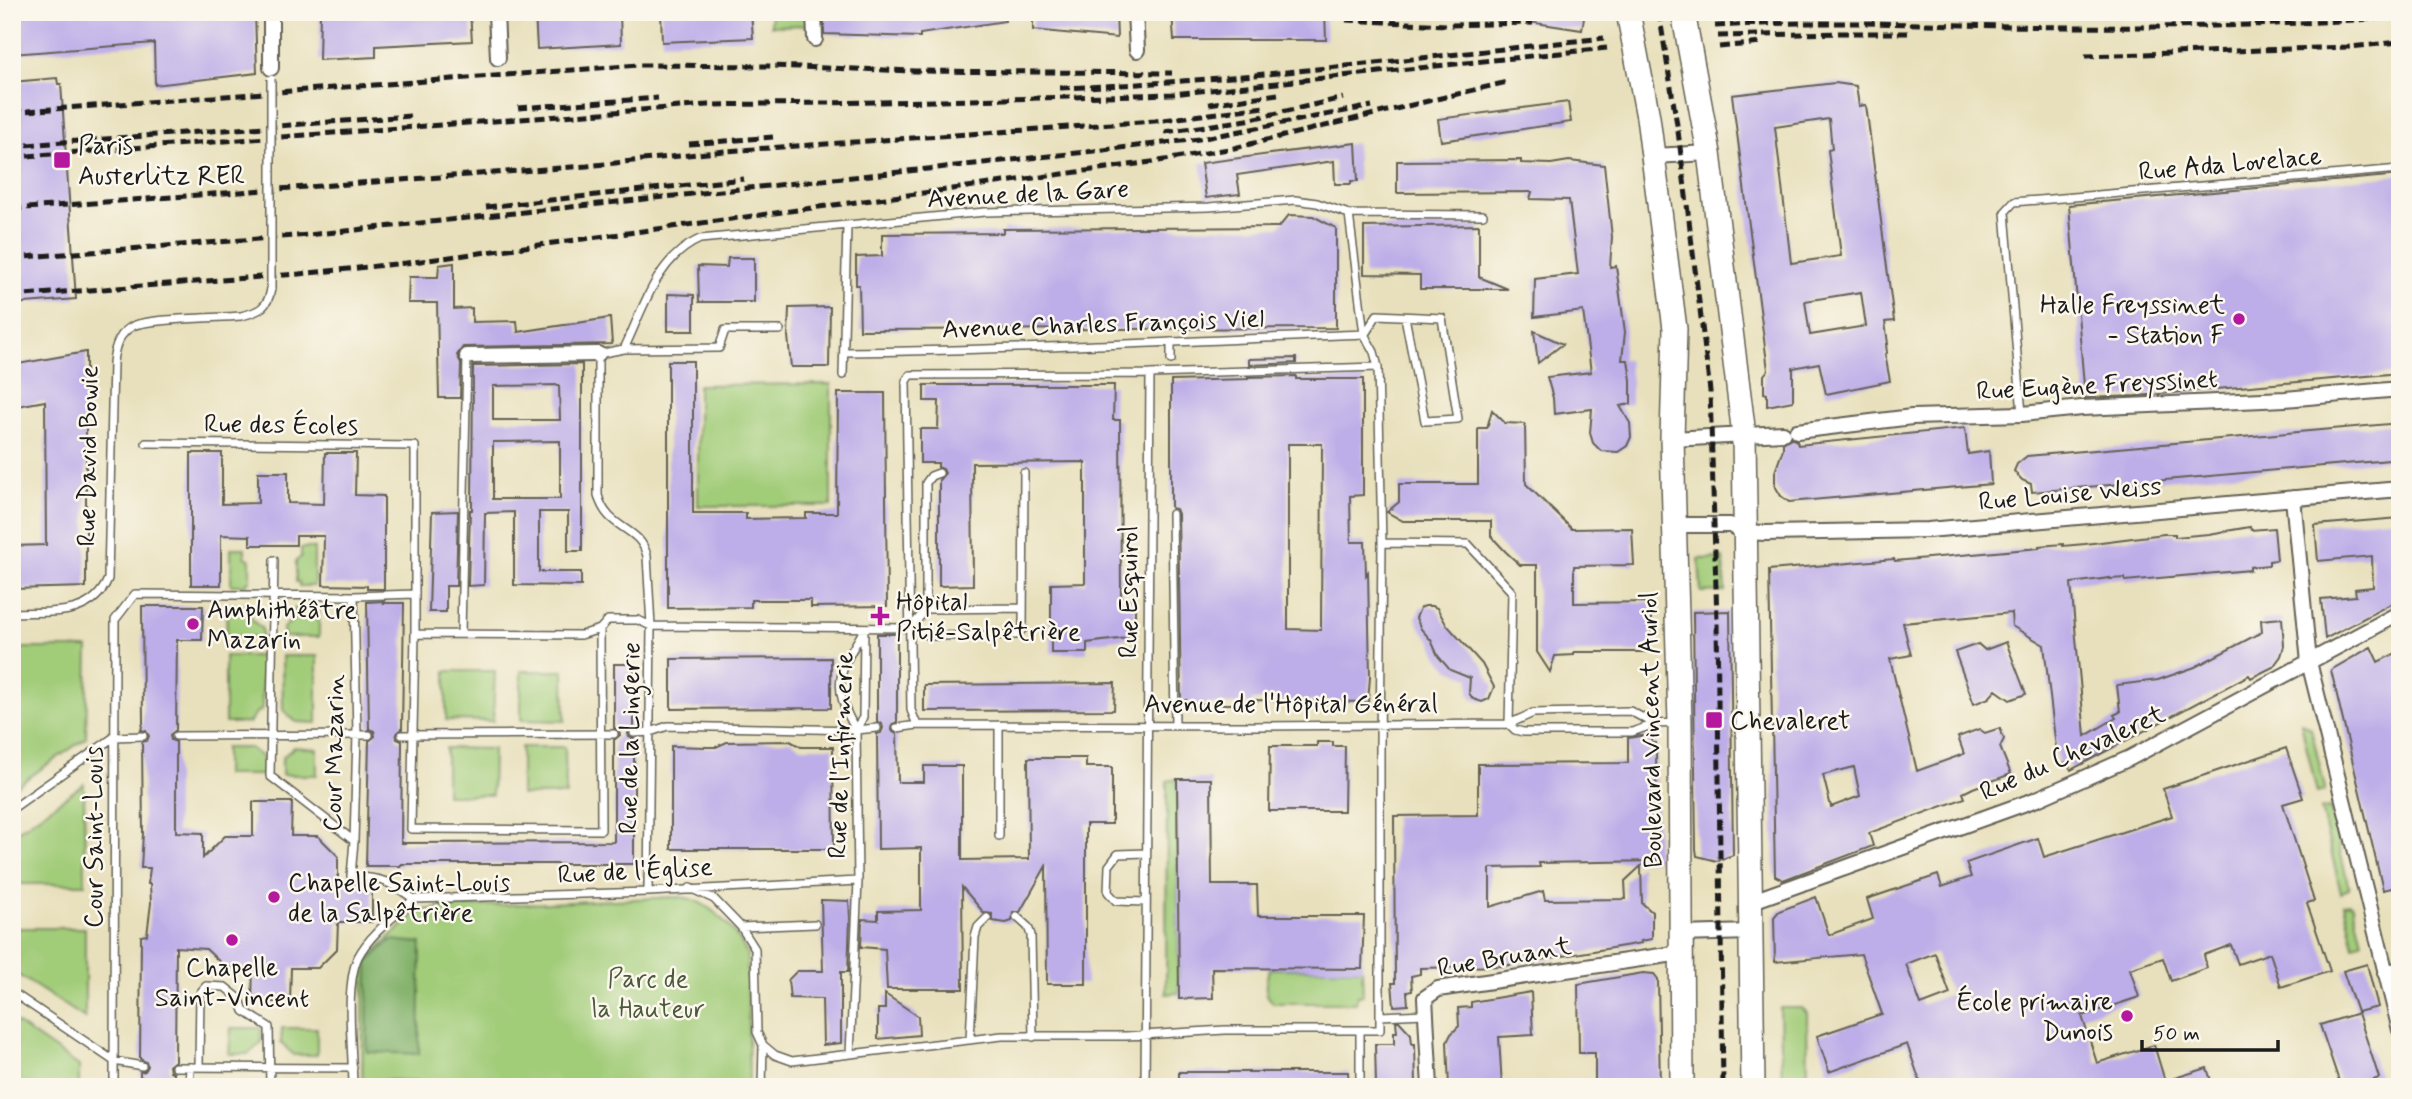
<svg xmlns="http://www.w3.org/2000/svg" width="2412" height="1099" font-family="Mynerve,sans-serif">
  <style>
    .green { fill: #a1cc78; stroke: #5e744a; stroke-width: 2 }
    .forest { fill: #80b068; stroke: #4e6642; stroke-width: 2 }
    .building { fill: #bdade8; fill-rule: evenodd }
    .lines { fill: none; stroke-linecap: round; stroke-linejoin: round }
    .lane-casing { stroke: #636154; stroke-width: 10 }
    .street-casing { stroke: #636154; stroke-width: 18 }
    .primary-casing { stroke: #636154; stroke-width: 26 }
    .lane { stroke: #fff; stroke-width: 7 }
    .street { stroke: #fff; stroke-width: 14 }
    .primary { stroke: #fff; stroke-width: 23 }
    .rail { stroke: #1c1c1c; stroke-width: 5; stroke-dasharray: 10 5; stroke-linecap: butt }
    .lane-bridge-casing { stroke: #636154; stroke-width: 10; stroke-linecap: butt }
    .lane-bridge { stroke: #fff; stroke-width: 7 }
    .poi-dot { fill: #b5179e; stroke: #fbf7ec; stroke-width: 2.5 }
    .labels { text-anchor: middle; stroke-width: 5; stroke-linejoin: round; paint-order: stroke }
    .poi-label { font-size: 26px; fill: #1c1c1c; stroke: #fbf7ec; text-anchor: start }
    .street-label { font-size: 26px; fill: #1c1c1c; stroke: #fbf7ec }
    .park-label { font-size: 26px; fill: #4b5a3c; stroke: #fbf7ec }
  </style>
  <rect width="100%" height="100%" fill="#fbf7ec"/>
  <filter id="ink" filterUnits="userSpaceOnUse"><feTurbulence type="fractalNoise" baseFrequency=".0143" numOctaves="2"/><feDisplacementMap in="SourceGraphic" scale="14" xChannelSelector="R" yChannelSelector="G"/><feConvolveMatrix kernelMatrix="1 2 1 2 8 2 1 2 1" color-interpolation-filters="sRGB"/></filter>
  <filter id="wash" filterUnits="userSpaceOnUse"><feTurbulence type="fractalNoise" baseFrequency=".00686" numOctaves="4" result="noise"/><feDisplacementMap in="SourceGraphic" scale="28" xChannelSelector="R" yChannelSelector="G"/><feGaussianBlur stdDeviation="1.57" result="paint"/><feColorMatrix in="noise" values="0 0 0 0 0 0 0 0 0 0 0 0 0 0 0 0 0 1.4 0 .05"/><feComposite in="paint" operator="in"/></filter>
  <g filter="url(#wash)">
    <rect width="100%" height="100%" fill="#e8e0bc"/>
    <path class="green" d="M771 12H809V25L771 26Z
      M831 384V506H698V385Z
      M231 548H245V556L250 560V581L247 582 246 585H231Z
      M301 548H314V586H299V582H296V561L301 557Z
      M1723 558 1725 591 1701 592 1699 559Z
      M226 605H246L253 621 262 629V637H227Z
      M299 605H319V637H284L283 628 293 619 295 608H299Z
      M12 648H88L86 738 12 789Z
      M225 656H262V710L256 713 249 723H225Z
      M282 656H317V723L296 722 283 710Z
      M446 671H495L493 721 446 720Z
      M521 671H564L565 721 521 720Z
      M2301 723 2311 728 2325 788 2324 791 2317 793Z
      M294 747 317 749V775H282V758Z
      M521 747H565L566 795H521Z
      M225 748H250L263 758V775H225Z
      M446 748 493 749 492 795H446Z
      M1177 779 1179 993 1166 994 1167 781Z
      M84 784 85 884H12V835Z
      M2330 808 2349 888 2341 893 2321 809Z
      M679 897C708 899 735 928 747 954L749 1087H362L364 961 414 915 425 910 438 908Z
      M2350 903 2353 905 2362 941 2354 946 2344 904Z
      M12 928H85V1018L12 971Z
      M1269 969H1362L1363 995 1357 996 1356 1003H1273C1262 992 1266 982 1269 969Z
      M1780 1008H1802L1807 1013 1808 1087H1782Z
      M12 1020 79 1066V1087H12Z
      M231 1028H261V1043L248 1054H229Z
      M282 1028H317V1055H294L281 1043Z"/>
    <path class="forest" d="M391 940 421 943 419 1054 367 1052 368 962Z
      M365 1080 418 1081V1087H365Z"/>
    <g id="blocks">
      <path class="building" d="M12 12H255L257 73 155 85 154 43 12 54Z
        M320 12H470L472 41 376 46V57L319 60Z
        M535 12H620L621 44 537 49Z
        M661 12H751L753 38 662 42Z
        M824 12H1004L1005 21 920 34V37L824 34Z
        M1033 12H1116L1117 38 1033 30Z
        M1172 12H1325L1326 40H1174Z
        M1522 12H1585L1582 30 1522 21Z
        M57 78 58 84H61L76 299 12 304V82Z
        M1835 83 1856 86 1859 106 1866 105 1894 321 1885 322 1888 344H1886L1887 353 1885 354 1890 381 1826 394 1819 363 1793 368V401L1767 406V394L1764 393V375L1768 370 1732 95ZM1829 119 1832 149 1828 150 1841 256 1791 263 1775 127ZM1861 292 1866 326 1810 335 1805 301Z
        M1568 102 1571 122 1441 141 1438 119Z
        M1356 143 1358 181H1351V184H1335L1334 161 1237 175 1240 194 1206 198 1201 163Z
        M1521 160V163L1551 164 1569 161 1604 165 1612 237 1610 267 1616 266 1625 332 1622 360H1628L1631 380V404L1620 406 1630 423 1631 437 1627 446 1618 452 1601 451 1593 443 1590 433 1592 409 1554 414 1553 398 1547 377 1591 372 1583 311 1534 317 1535 279 1578 274 1569 200 1530 199 1532 192 1397 193V161Z
        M2400 175V373L2137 396 2085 398 2069 205Z
        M1289 215 1313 216 1336 228V328L860 330 859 285H856V257L882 256V234L1003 233V229L1279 227Z
        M1479 225V277L1508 289H1420V275L1364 274V227Z
        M728 258H754V302H699L698 266 727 267Z
        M454 263V309L472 308V322L517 321 518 332 610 318 612 344 463 347 457 355 461 363 460 398H439L437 303H408L409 277H438L439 265Z
        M668 294 694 295V331H668Z
        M830 307 829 367H791L788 336 789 308Z
        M1534 331 1563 344 1538 363Z
        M86 352V587L12 589V546L46 545 45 401 12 407V365Z
        M1296 358V363L1249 365V359Z
        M668 361H693V513H746V519L806 518V513H837L838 393H885L887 606 811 607V600H751V607L668 608Z
        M582 364V551H568V512H539V572H581V586L514 585V512L485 513 484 585 468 586 470 510H472L473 366ZM559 385 560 420H493V386ZM560 441V499H493V442Z
        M1296 376V379H1363V495L1350 496 1351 542H1365L1366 575 1368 572 1370 677 1368 702 1252 700V704H1203V707H1187L1186 700 1181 702 1178 514 1176 509 1171 508V381L1248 379V377ZM1288 444H1322L1321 630 1288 629Z
        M924 385H1114L1113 420H1120L1121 598 1135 600V637L1087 643V653H1051V584L1085 583V462L972 463 973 585 939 586V480L945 473 943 469 938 467V463H920V429H938L939 401H924Z
        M1492 410 1505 423 1525 424 1526 484 1572 529 1632 528 1634 565 1574 566V603L1651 602V652H1574V655L1555 656 1550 672 1537 652V565H1520L1506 552 1491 536V521H1403L1387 512 1399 502V484H1478V428H1487Z
        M2400 423V459L2032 492 2031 484 2022 480 2014 471 2017 464 2027 456Z
        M1965 428 1968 454 1989 451 1991 484 1789 502 1781 496 1775 486V472L1783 449V443L1791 438 1797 441 1798 445Z
        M191 453H222V504L258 503V472H288V503L324 504 325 453H356L355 495 384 496V589H367V586L323 585 324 536H296V545H250V536L221 535V585H191Z
        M458 511 456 586H446V612H429L432 512Z
        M2400 518V599L2325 639 2321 599 2356 596 2355 589 2373 587 2372 556 2318 561 2315 525Z
        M2250 527 2251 530 2274 528 2277 560 2269 561V565L2250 567V570L2125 581V578L2110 579V578L2071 583 2085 736 2116 718 2114 715 2120 712 2117 685 2158 680 2195 667 2262 632 2261 620 2282 618 2284 646 2281 656 2273 667 2251 678 2249 675 2071 770 2067 762 2058 765 2044 645 2012 626 2011 613 1903 623 1911 655 1890 659 1917 771 1964 754 1958 737 1979 729 1985 733 2000 728 2004 739 2000 747 2011 774 1973 788 1963 793 1965 798 1869 833 1873 846 1783 880 1775 876 1769 570 1894 559 1895 561 2039 548V546L2063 544V546L2085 544 2164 534H2175V537L2209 534ZM1854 767 1860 796 1831 807 1823 775Z
        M384 601 383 603H404L402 729 396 734 397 739 402 741 401 843 614 842V740L620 735 619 730 614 728V664H634V727L628 733 629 737 634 739V864H401V866H366L369 741 375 736 374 731 369 729 367 602Z
        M142 606H203L202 640H177L176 730 170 735 171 740 176 742V832L203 833V858L225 836H253V802H292L291 836H318L338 856V883L372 884V922H338L337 949 318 968H291L290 1002H252L253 968 225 967 206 949 176 947 175 1061 169 1066 170 1071 174 1073V1087H142V1077H140V1072L145 1071 148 1066 146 1062 140 1059 141 936 147 935 151 903 150 884H148L150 868H141L143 833 142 742 147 741 149 736 146 731 141 730 143 723Z
        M1425 606H1432L1437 608 1446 624 1482 664 1494 687 1489 699 1482 702 1473 699 1469 693 1470 678 1450 670 1438 656 1431 640 1421 629 1416 618 1420 608Z
        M1730 611 1733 855 1717 861 1697 856 1696 849 1693 612Z
        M877 634H897V722L893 724 891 728 893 732 897 734 898 782H924V766H962V860L1029 859 1028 758H1086V767H1112V824H1086V984H1047L1046 866 1020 912H1013L1012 921 1006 923 992 921V914L984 913 962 887 963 989H887L885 949 861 947 862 919 878 920V911L921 910V848L878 849 877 734 881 733 883 728 882 724 877 722Z
        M2006 642 2026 694 2010 700 1996 690 1989 698 1974 704 1955 652 1978 644 1985 650Z
        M2371 647 2378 662 2400 651V886L2383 890 2331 670Z
        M831 658V708L671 709V659Z
        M1115 683 1114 710 924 711V685Z
        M1640 736H1652V743H1656L1657 861 1539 863 1540 867 1490 868V907L1543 891 1545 900 1626 899 1625 881 1641 866 1642 903 1652 912V939L1641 941 1642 943 1503 966 1420 968V974L1411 976 1412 991 1407 992 1408 1005 1394 1006 1392 983H1395L1394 816 1478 815V764L1628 763V738Z
        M790 741 801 747H833L834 849H671V746L707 747H716L727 742Z
        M1317 742H1333V746H1345L1344 811H1269L1270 746H1317Z
        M2286 748 2303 798 2283 804 2314 901 2307 903 2330 971 2281 987 2270 953 2238 964 2231 945 2204 955 2207 968 2171 981 2163 958 2130 969 2139 997 2082 1016 2097 1063 2154 1045 2165 1081 2207 1068 2213 1087H1922L1907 1044 1829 1072 1817 1036 1882 1014 1861 954 1775 962 1774 917 1779 911 1816 897 1829 935 1873 919 1867 899 1938 875 1942 887 1971 877 1966 863 2038 838 2044 857 2172 816 2163 789ZM1935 953 1950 994 1921 1005 1906 964Z
        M1177 779H1211L1212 885H1257L1258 916H1364L1362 969 1212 968 1213 998 1179 999Z
        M821 900 849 901 850 918 848 972H841V1043L823 1045 822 999 790 998 788 980 797 971H823Z
        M2367 964 2378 1007 2357 1012 2343 971Z
        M1643 973 1654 974 1658 979 1660 1087H1599L1595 1081V1053H1579L1578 984Z
        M1531 992 1533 1035 1499 1037 1502 1087H1449L1447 1042 1451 1034 1459 1026 1458 1008 1471 1007V1002Z
        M885 994 918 1016 919 1035 878 1039V1009H885Z
        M2358 1013 2379 1078 2354 1087H2341L2320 1025Z
        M1396 1021H1399L1411 1034 1412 1044H1415L1416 1085H1376L1375 1044H1394V1032H1397Z
        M1179 1072H1348L1349 1087H1179Z"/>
    </g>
  </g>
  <g filter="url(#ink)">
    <use href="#blocks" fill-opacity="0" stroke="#636154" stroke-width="2"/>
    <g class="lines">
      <g class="lane-casing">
        <path id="lane" d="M1349 214 1483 215
          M1365 334 1377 315 1442 318 1458 419 1425 421 1405 317
          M1171 342V360
          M624 349 719 348 725 330H780
          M844 352C1017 350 1191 341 1364 334
          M843 375 847 226
          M2022 414 2005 212 2014 202 2400 169
          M146 443 415 446V634
          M1172 514 1175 725
          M1382 543 1468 544 1512 592 1509 724 1515 730 1523 732H1632L1655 724
          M274 560 270 776 354 841 357 735 354 596
          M1023 608 926 609 911 628 930 636 1016 635 1023 629 1024 473
          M926 609V483L931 476 939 473
          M12 613C49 611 91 619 108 579L113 363C114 349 119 333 133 326 148 318 219 318 241 316 258 312 268 308 271 289
          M600 629 601 830 411 829 415 634 581 635 600 629 608 620H638L651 626 911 628
          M461 634 467 356
          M917 725 911 710 906 381 910 375 1150 374
          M897 728 917 725 1255 726 1509 724 1533 713 1630 711 1655 724 1678 723
          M856 730C830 685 839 671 864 630
          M634 733 650 732 668 726 856 730 877 728
          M402 735 614 734
          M176 736 369 735
          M12 809 114 737 143 736
          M999 836V725
          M354 841 351 876C383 878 388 881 414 899
          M1146 853 1118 854 1109 866 1108 892 1116 901 1146 902
          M648 892 651 626 647 556C640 525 607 531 598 495V354L624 349C643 310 656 258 700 239L985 212 1209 207 1295 200 1317 203 1349 214 1364 334 1374 352 1378 367 1382 543 1380 748V1030H1225L1126 1036H1002L792 1061 775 1055 763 1045 757 1032 755 949 741 927 714 899 690 888
          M414 899 648 892 858 881
          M1017 917 1028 927 1031 935 1033 1037
          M741 927 815 924
          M12 992 114 1061 142 1066
          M1380 1016 1425 1014
          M1360 1031V1087
          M970 1040 975 937 978 927 987 918
          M850 1054 858 881 856 730 863 717 864 629
          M175 1067 353 1068
          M199 1067 200 993 206 986 225 987 240 999 244 1011 269 1027 270 1087
          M114 1087 115 620 135 594 354 596 415 594
          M189 1087 190 1067
          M353 1087C353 1053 344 986 358 957 370 934 395 916 414 899
          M762 1087 763 1045
          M1145 1087 1150 374 1378 367"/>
      </g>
      <g class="street-casing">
        <path id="street" d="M496 12 498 58
          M814 12 815 39
          M1135 12 1137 50
          M271 68V12
          M1654 156 1709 153
          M467 356 598 354
          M1797 431 1912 417 2022 414 2082 408 2285 399 2400 389
          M1672 439 1783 433
          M2293 498 2309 662 2400 1030
          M1674 525H1730L1744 532 1766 533 1928 530 2400 489
          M1750 902 2037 799 2130 758 2400 613
          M1680 934 1751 932
          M2385 973 2400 969
          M1430 1087 1425 998 1438 989 1681 953"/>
      </g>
      <g class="primary-casing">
        <path id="primary" d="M1628 12 1648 117 1675 329 1672 439 1680 723 1682 1087
          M1683 12 1709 153 1744 435 1753 1087"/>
      </g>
      <use href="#lane" class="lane"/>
      <use href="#street" class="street"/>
      <use href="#primary" class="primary"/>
      <path class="rail" d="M1659 12 1678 131 1710 391 1717 621 1723 1087
        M1346 20 1446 25 1533 23
        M1715 26C1834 19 1952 26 2071 27 2181 28 2290 25 2400 17
        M1718 36 1839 33H1910
        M1719 47 1762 43
        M2085 56 2349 47 2400 42
        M1060 88C1242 81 1423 57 1604 38
        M1209 104 1278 94
        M518 108 658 98
        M12 112 640 65 767 66 915 71 1172 73
        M1165 132 1247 120 1343 98
        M689 144 773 137
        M12 146 410 116
        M12 157 708 105 938 101 1172 94 1607 48
        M486 207 744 179
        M12 209 587 166 725 151 1155 121 1264 107
        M12 258 308 235 1068 154 1199 139 1372 106
        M12 296 299 274 406 263 1159 161 1234 148 1507 82"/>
      <g class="lane-bridge-casing">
        <path id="lane-bridge" d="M271 79V289"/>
      </g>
      <use href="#lane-bridge" class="lane-bridge"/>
    </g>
  </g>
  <g class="poi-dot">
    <rect x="53" y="151" width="18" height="18" rx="3.5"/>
    <circle cx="2239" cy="319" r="7"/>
    <path d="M876.5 605.5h7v7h7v7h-7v7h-7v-7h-7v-7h7z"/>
    <circle cx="193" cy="624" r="7"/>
    <rect x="1705" y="711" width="18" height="18" rx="3.5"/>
    <circle cx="274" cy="897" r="7"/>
    <circle cx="232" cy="940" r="7"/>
    <circle cx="2127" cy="1016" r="7"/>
  </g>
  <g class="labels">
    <g class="poi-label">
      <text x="78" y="154">Paris<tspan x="78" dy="30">Austerlitz RER</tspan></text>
      <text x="2225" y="313" text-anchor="end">Halle Freyssinet<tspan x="2225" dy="30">- Station F</tspan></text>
      <text x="896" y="610">Hôpital<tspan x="896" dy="30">Pitié-Salpêtrière</tspan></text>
      <text x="207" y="618">Amphithéâtre<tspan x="207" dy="30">Mazarin</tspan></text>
      <text x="1730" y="729">Chevaleret</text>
      <text x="288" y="891">Chapelle Saint-Louis<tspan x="288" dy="30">de la Salpêtrière</tspan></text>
      <text x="232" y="976" text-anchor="middle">Chapelle<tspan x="232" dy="30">Saint-Vincent</tspan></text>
      <text x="2113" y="1010" text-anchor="end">École primaire<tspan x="2113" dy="30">Dunois</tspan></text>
    </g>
    <g class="street-label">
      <text transform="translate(2230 163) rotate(-5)" y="9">Rue Ada Lovelace</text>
      <text transform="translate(1028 193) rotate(-3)" y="9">Avenue de la Gare</text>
      <text transform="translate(1103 323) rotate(-2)" y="9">Avenue Charles François Viel</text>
      <text transform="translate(2097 384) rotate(-3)" y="9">Rue Eugène Freyssinet</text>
      <text transform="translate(281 424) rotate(1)" y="9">Rue des Écoles</text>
      <text transform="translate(87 456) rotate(-89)" y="9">Rue David Bowie</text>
      <text transform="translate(2070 493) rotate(-5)" y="9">Rue Louise Weiss</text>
      <text transform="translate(1128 592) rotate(-90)" y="9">Rue Esquirol</text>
      <text x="1291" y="712">Avenue de l'Hôpital Général</text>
      <text transform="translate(1650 730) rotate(-91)" y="9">Boulevard Vincent Auriol</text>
      <text transform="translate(629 738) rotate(-89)" y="9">Rue de la Lingerie</text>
      <text transform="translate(2072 752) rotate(-24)" y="9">Rue du Chevaleret</text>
      <text transform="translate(333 753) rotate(-89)" y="9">Cour Mazarin</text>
      <text transform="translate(840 755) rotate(-88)" y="9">Rue de l'Infirmerie</text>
      <text transform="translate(93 837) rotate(-90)" y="9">Cour Saint-Louis</text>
      <text transform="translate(635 870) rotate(-3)" y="9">Rue de l'Église</text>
      <text transform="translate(1504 956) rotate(-10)" y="9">Rue Bruant</text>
    </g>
    <g class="park-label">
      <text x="648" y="987">Parc de<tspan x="648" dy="30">la Hauteur</tspan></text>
    </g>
  </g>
  <rect width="2412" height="1099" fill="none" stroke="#fbf7ec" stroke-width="42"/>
  <path d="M2142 1040v10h136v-10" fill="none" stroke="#1c1c1c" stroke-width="3.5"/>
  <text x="2153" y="1040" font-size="21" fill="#1c1c1c" stroke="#fbf7ec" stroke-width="5" paint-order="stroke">50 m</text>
</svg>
